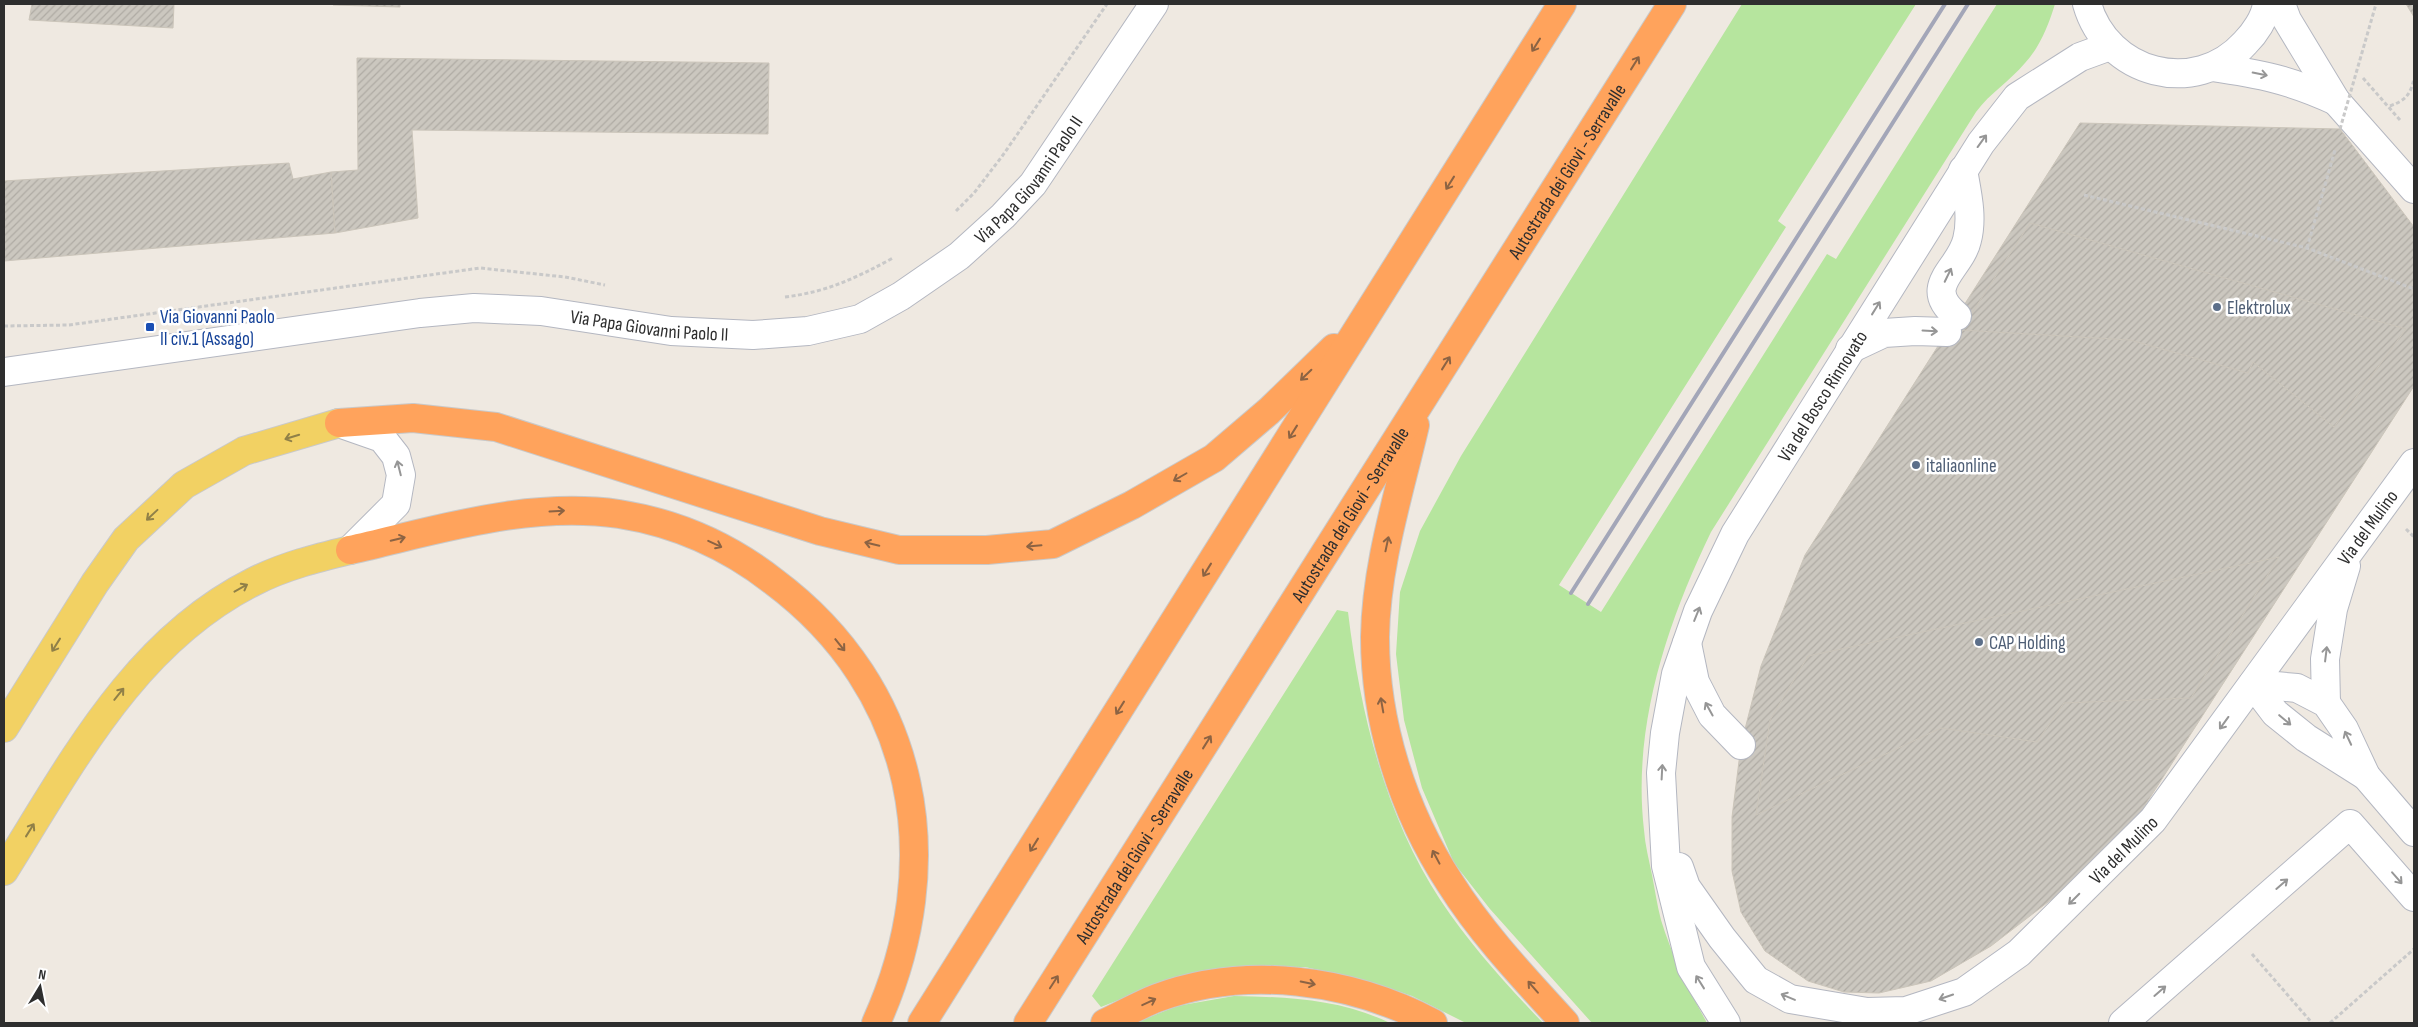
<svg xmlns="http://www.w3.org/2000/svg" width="2418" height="1027" font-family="'Sofia Sans Condensed',sans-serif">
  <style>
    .grass { fill: #b6e59e }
    .building { fill: url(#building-hatch); stroke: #cbc5ba }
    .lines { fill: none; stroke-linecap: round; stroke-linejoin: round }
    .minor-casing { stroke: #b4b7c1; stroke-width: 30 }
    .major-casing { stroke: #c9c9c9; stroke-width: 30 }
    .highway-casing { stroke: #c9c9c9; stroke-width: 30 }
    .path { stroke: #c9c9c9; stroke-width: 3; stroke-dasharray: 4 2.5; stroke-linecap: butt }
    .minor { stroke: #fff; stroke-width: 28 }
    .major { stroke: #f2d163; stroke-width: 28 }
    .highway { stroke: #ffa35c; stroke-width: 28 }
    .rail { stroke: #a3a6b8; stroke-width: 4 }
    .path-bridge { stroke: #c9c9c9; stroke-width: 3; stroke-dasharray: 4 2.5; stroke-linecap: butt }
    .oneway { stroke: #8c6343 }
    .oneway2 { stroke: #969696 }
    .oneway3 { stroke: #908048 }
    .service-dot { fill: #5c6f8a; stroke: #fff; stroke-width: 2 }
    .transit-dot { fill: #1a4fb4; stroke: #fff; stroke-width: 2 }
    .labels { text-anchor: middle; stroke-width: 5; stroke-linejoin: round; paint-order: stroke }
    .street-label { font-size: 19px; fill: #2e2e2e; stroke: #fff }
    .service-label { font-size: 19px; fill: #4e5e75; stroke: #fff; text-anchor: start }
    .transit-label { font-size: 19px; fill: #164399; stroke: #fff; text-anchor: start }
  </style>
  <defs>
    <pattern id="building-hatch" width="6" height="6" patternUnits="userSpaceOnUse" patternTransform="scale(1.25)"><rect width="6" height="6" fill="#cbc7bf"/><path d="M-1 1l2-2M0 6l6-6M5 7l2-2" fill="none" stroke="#afaba4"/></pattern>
  </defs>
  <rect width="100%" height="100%" fill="#efe9e1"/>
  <path class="grass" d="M1742 4H1916L1778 221 1786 227 1559 585 1601 612 1827 254 1836 259 1997 4H2055C2049 24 2040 47 2025 63 2010 81 1990 93 1976 112L1711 532C1667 623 1632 727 1644 830 1645 845 1649 860 1652 875 1655 890 1657 905 1661 920 1672 956 1689 990 1707 1023H1592L1490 909 1454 863 1422 788 1404 720 1396 654 1400 592 1420 531 1461 456Z
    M1337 610 1348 612C1360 712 1385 816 1441 901 1470 945 1507 985 1543 1023H1466L1412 996 1364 980 1305 967H1233L1179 976 1101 1007 1092 996Z
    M1234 996C1288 997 1340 999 1390 1023H1135L1177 1006Z"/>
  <path class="building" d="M32 4H174L173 28 29 20Z
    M333 4H400V7L333 5Z
    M2406 4H2414V17Z
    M357 58 769 63 768 134 412 130 418 218 335 233 331 172 358 170Z
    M2080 123 2340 129 2414 227V386L2142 810 2052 899 1991 946 1931 981 1879 993 1844 992 1808 981 1765 951 1741 912 1732 871V817L1741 745 1761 666 1805 555Z
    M289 163 293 179 331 172 335 233 4 261V181Z
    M2030 223 2406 329 2334 427 2253 362 2248 373 2130 340 1961 330Z
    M2279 557 2191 698 2064 703 2037 742 1941 728 1756 815 1770 720 1808 656Z"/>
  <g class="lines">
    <g class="minor-casing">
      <g id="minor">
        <path d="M2087 4C2107 74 2195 98 2245 43 2255 33 2265 18 2267 4"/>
        <path d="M2281 4 2287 20 2336 101 2414 189"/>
        <path d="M2212 67C2260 74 2291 80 2336 101"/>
        <path d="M1957 316C1920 286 1960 270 1967 240 1973 217 1967 193 1963 170"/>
        <path d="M1850 349 1884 333 1915 331 1947 332"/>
        <path id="s1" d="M4 372 420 313 474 308 541 311 671 331 753 335 808 331 860 319 901 296 959 256 1003 216 1033 184 1154 4"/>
        <path d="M339 423 382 438 396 456 401 475 396 504 350 550"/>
        <path d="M1687 643 1695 682 1712 715 1741 745"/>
        <path d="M2253 684 2297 688 2326 703 2344 729 2366 776 2414 832"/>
        <path d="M2253 684 2275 713 2306 738 2366 776"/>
        <path d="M2326 703 2325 659 2333 609 2346 566"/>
        <path id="s2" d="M1679 867 1686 887 1722 938 1756 980 1790 999 1867 1012 1906 1011 1964 992 2019 953 2153 820 2414 463"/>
        <path id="s3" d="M1726 1023 1691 967 1666 866 1661 773 1665 733 1676 674 1698 611 1735 534 1981 143 2017 97 2080 57 2110 46"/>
        <path d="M2123 1023 2350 824 2414 897"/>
      </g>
    </g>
    <g class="major-casing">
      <path id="major" d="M4 728 95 583 126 539 184 485 244 451 339 423
        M4 871C72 763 134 642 253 582 284 566 317 558 350 550"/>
    </g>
    <g class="highway-casing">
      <g id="highway">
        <path d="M339 423 413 418 496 427 820 531 899 550H987L1053 544 1132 505 1214 458 1269 411 1334 348"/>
        <path d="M1415 425C1399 494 1376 565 1375 637 1375 723 1403 811 1450 883 1482 934 1525 979 1565 1023"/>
        <path d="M350 550C439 530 527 501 619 514 676 523 728 546 773 581 918 689 949 862 876 1023"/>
        <path d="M922 1023 1562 4"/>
        <path id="s4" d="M1028 1023 1672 4"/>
        <path d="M1105 1023C1122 1015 1139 1005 1157 998 1246 965 1350 979 1433 1023"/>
      </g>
    </g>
    <path class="path" d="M2413 4 2414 6
      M2363 78 2400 120
      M2390 106C2406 100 2410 95 2414 79
      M2084 195 2307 248 2414 289
      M956 211 974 193 1003 155 1107 4
      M2307 248 2335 150
      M785 297C827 292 856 278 893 258
      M4 326 69 325 480 268 565 277 605 285
      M2406 529 2414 537
      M2252 954 2312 1023
      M2330 1023 2414 949"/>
    <use href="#minor" class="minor"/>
    <use href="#major" class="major"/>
    <use href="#highway" class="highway"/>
    <path class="rail" d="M1571 593 1945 4
      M1588 604 1968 4"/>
    <path class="path-bridge" d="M2340 129 2376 4"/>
  </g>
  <defs><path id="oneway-shaft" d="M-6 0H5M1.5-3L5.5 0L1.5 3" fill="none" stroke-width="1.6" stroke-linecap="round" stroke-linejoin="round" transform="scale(1.25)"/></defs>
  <g class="oneway">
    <use href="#oneway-shaft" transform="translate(1536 45) rotate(122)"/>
    <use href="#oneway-shaft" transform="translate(1635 63) rotate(-58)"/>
    <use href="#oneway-shaft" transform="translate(1450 183) rotate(122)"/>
    <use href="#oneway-shaft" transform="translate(1446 363) rotate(-58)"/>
    <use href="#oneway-shaft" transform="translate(1306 375) rotate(136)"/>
    <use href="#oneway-shaft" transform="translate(1293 432) rotate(122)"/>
    <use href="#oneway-shaft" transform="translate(1180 477) rotate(150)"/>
    <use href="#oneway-shaft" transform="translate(557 511) rotate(-3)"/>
    <use href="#oneway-shaft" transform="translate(398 539) rotate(-13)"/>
    <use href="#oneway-shaft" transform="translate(715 544) rotate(25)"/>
    <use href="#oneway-shaft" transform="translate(872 544) rotate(-167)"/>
    <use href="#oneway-shaft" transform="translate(1387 544) rotate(-78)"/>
    <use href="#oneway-shaft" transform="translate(1034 546) rotate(175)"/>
    <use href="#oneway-shaft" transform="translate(1207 570) rotate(122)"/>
    <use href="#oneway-shaft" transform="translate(840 645) rotate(51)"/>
    <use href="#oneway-shaft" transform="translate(1382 705) rotate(-100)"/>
    <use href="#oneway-shaft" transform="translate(1120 708) rotate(122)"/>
    <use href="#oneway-shaft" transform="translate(1207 742) rotate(-58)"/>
    <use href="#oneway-shaft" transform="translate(1034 845) rotate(122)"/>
    <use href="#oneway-shaft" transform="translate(1436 857) rotate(-118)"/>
    <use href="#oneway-shaft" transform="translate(1054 982) rotate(-57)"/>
    <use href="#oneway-shaft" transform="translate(1308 983) rotate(12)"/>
    <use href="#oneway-shaft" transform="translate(1533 987) rotate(-131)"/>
    <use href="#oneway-shaft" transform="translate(1149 1002) rotate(-25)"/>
  </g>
  <g class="oneway2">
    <use href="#oneway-shaft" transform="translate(2260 74) rotate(11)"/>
    <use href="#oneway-shaft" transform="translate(1982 141) rotate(-54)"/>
    <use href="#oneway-shaft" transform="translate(1948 275) rotate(-64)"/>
    <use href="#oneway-shaft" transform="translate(1876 308) rotate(-58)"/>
    <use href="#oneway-shaft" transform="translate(1930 331) rotate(3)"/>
    <use href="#oneway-shaft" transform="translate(399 468) rotate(-104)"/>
    <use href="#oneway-shaft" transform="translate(1697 614) rotate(-68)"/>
    <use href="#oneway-shaft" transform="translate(2326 654) rotate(-83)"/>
    <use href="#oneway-shaft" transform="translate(1709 709) rotate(-119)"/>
    <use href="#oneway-shaft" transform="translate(2285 720) rotate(40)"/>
    <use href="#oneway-shaft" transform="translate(2224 723) rotate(126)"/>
    <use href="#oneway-shaft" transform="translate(2348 738) rotate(-115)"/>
    <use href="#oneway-shaft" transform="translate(1662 772) rotate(-87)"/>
    <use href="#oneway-shaft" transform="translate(2397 878) rotate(49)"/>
    <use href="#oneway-shaft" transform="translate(2282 884) rotate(-41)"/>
    <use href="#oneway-shaft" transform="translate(2074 899) rotate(135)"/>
    <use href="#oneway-shaft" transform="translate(1700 982) rotate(-122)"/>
    <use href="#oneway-shaft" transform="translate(2160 991) rotate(-41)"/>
    <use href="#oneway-shaft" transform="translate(1788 997) rotate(-157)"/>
    <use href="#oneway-shaft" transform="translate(1946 997) rotate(161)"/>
  </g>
  <g class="oneway3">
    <use href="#oneway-shaft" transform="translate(292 437) rotate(163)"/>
    <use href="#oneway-shaft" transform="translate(152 515) rotate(137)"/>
    <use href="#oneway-shaft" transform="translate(241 588) rotate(-29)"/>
    <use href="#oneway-shaft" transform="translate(56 645) rotate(122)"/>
    <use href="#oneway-shaft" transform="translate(119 694) rotate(-51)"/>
    <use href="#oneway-shaft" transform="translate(30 830) rotate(-58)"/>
  </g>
  <g class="service-dot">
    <circle cx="2217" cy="307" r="5"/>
    <circle cx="1916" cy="465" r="5"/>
    <circle cx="1979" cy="642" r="5"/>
  </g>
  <rect class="transit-dot" x="145" y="322" width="10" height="10" rx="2.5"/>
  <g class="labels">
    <g class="street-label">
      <text dy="7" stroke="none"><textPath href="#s4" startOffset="1008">Autostrada dei Giovi - Serravalle</textPath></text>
      <text dy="7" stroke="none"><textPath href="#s1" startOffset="1085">Via Papa Giovanni Paolo II</textPath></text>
      <text dy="7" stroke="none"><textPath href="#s1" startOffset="651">Via Papa Giovanni Paolo II</textPath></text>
      <text dy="7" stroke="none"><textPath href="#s3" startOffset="679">Via del Bosco Rinnovato</textPath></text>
      <text dy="7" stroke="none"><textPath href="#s4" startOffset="602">Autostrada dei Giovi - Serravalle</textPath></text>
      <text dy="7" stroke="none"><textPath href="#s2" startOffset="974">Via del Mulino</textPath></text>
      <text dy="7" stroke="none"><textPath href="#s2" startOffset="569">Via del Mulino</textPath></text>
      <text dy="7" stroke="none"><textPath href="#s4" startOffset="198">Autostrada dei Giovi - Serravalle</textPath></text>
    </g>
    <g class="service-label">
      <text x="2227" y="314">Elektrolux</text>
      <text x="1926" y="472">italiaonline</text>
      <text x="1989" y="649">CAP Holding</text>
    </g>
    <g class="transit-label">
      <text x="160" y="323">Via Giovanni Paolo<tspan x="160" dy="22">II civ.1 (Assago)</tspan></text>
    </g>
  </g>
  <rect width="2418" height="1027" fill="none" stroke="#2e2e2e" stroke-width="10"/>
  <g transform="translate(40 987) rotate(10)" stroke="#ffffff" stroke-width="4" paint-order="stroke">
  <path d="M0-4L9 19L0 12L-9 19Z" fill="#2e2e2e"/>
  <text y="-8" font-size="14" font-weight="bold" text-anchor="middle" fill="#2e2e2e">N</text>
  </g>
</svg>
